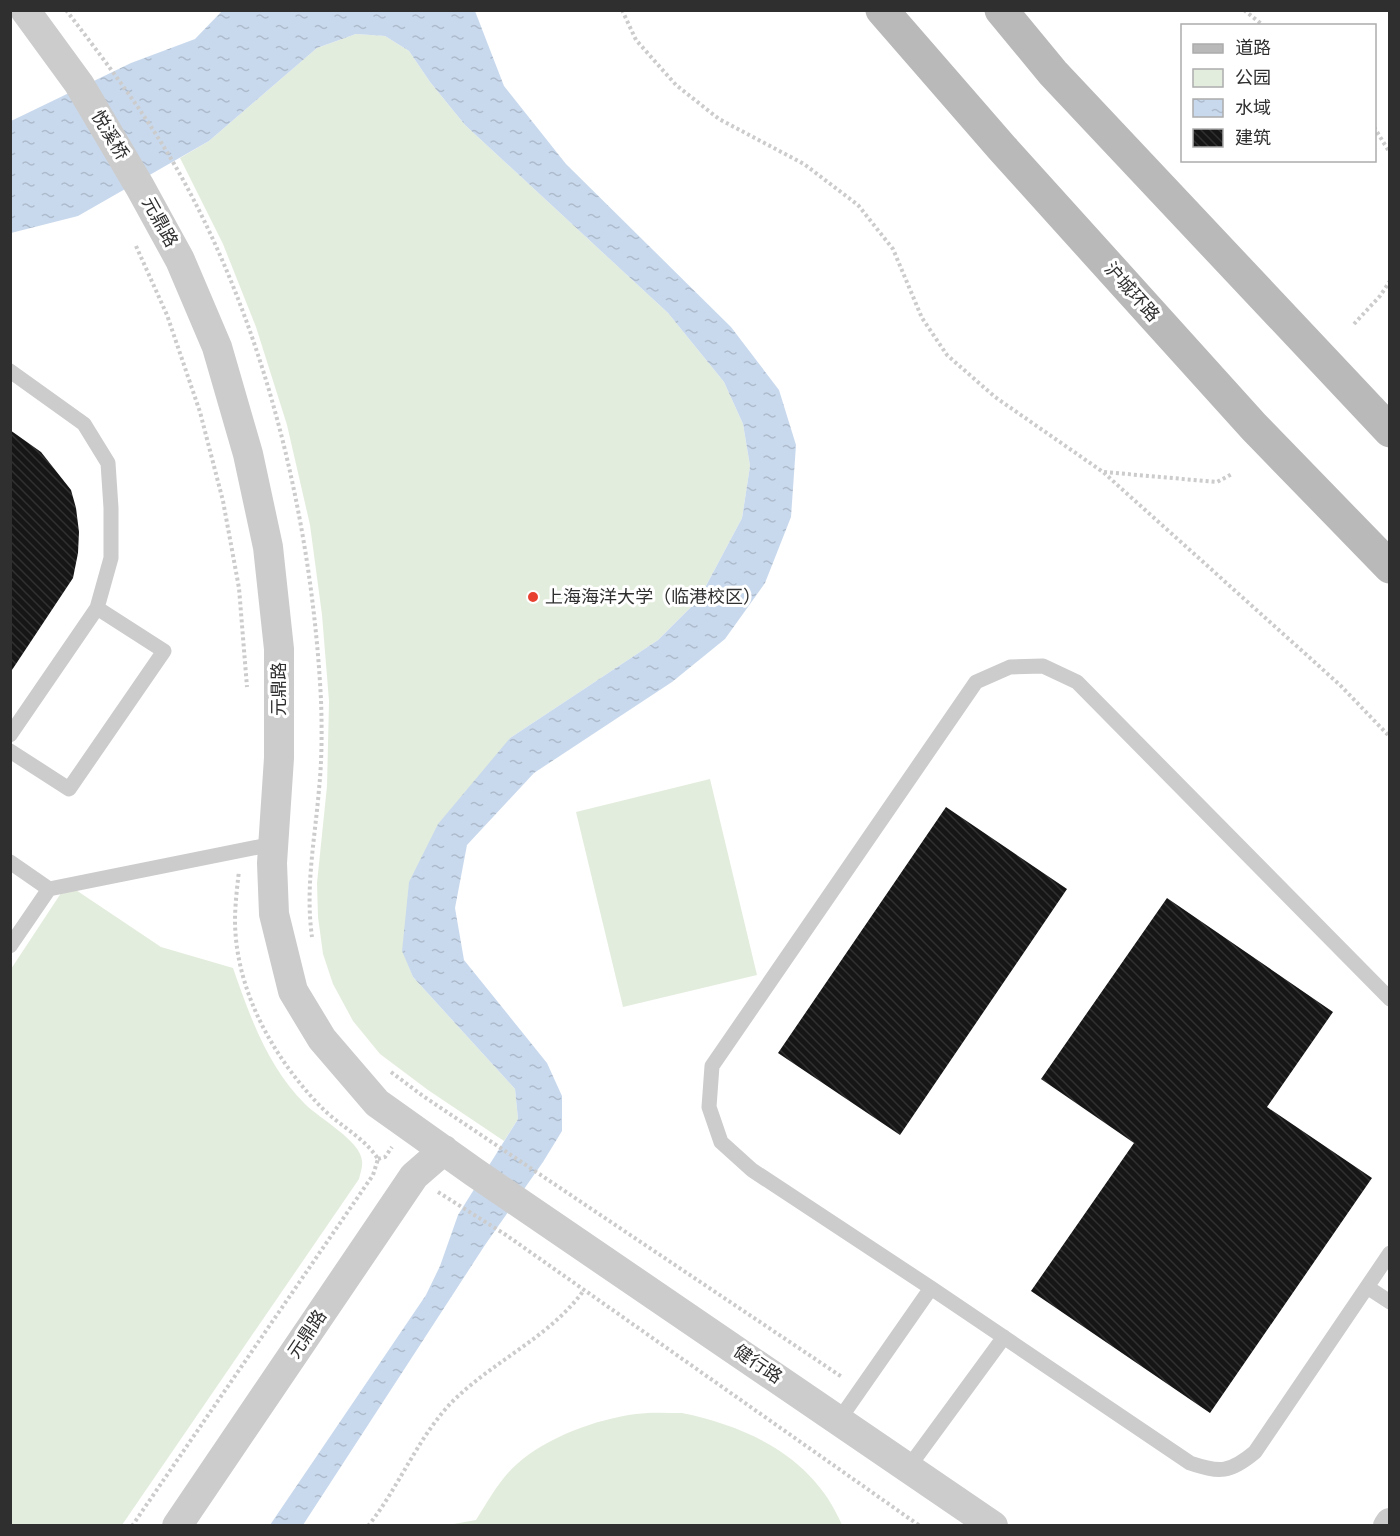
<svg xmlns="http://www.w3.org/2000/svg" width="1400" height="1536" font-family="Manrope,'Noto Sans SC',sans-serif">
  <style>
    .green { fill: #e3eddd }
    .water { fill: url(#water-ripples) }
    .building { fill: url(#building-back-hatch) }
    .lines { fill: none; stroke-linecap: round; stroke-linejoin: round }
    .path { stroke: #ccc; stroke-width: 4; stroke-dasharray: 3 3; stroke-linecap: butt }
    .service { stroke: #ccc; stroke-width: 15 }
    .minor { stroke: #ccc; stroke-width: 30 }
    .secondary { stroke: #b9b9b9; stroke-width: 33 }
    .poi-dot { fill: #e84030; stroke: #fff; stroke-width: 2 }
    .labels { text-anchor: middle; stroke-width: 6; stroke-linejoin: round; paint-order: stroke }
    .street-label { font-size: 18px; fill: #2f2f2f; stroke: #fff }
    .poi-label { font-size: 18px; fill: #2f2f2f; stroke: #fff; text-anchor: start }
  </style>
  <defs>
    <pattern id="water-ripples" width="26" height="14" patternUnits="userSpaceOnUse" patternTransform="scale(1.5)"><rect width="26" height="14" fill="#c9d9ed"/><path d="M2 4q2-2 4 0t4 0M15 11q2-2 4 0t4 0" fill="none" stroke="#adbbcc"/></pattern>
    <pattern id="building-back-hatch" width="6" height="6" patternUnits="userSpaceOnUse" patternTransform="scale(1.5)"><rect width="6" height="6" fill="#161616"/><path d="M-1 5l2 2M0 0l6 6M5-1l2 2" fill="none" stroke="#303030"/></pattern>
  </defs>
  <rect width="100%" height="100%" fill="#fff"/>
  <path class="green" d="M356 34 385 36 409 51 430 82 465 125 668 313 724 382 743 424 750 466 742 518 699 599 658 640 510 738 403 951 413 977 515 1089 518 1119 504 1141 428 1090 380 1054 353 1021 333 984 323 954 318 917 317 883 327 786 329 701 322 615 310 525 287 425 256 327 223 244 180 158 209 141 317 48Z
    M710 779 757 975 623 1007 576 812Z
    M67 884 161 947 233 968C250 1017 268 1067 305 1104 320 1119 361 1141 362 1161 363 1167 360 1174 359 1179L122 1525 11 1526V969Z
    M682 1413C750 1427 814 1458 842 1525H448L476 1520C488 1501 500 1479 517 1464 547 1437 597 1419 636 1414 651 1412 667 1413 682 1413Z"/>
  <path class="water" d="M222 11H475L504 86 566 164 731 327 779 390 796 445 791 517 765 583 725 639 672 682 534 773 467 845 455 908 464 960 547 1063 562 1096V1131L543 1162 485 1245 303 1525H270L426 1295 440 1266 458 1215 518 1119 515 1089 413 977 402 951 409 882 438 824 510 738 658 640 699 599 742 518 750 466 743 424 724 382 668 313 465 125 430 82 409 51 385 36 356 34 317 48 209 141 78 216 11 233V121L131 63 195 39Z"/>
  <path class="building" d="M10 430 41 452 71 490 76 508 79 532 78 553 73 578 10 673Z
    M946 807 1067 889 900 1135 778 1053Z
    M1167 898 1333 1012 1267 1107 1372 1178 1210 1413 1031 1291 1134 1143 1041 1079Z"/>
  <g class="lines">
    <path class="path" d="M66 10C105 61 145 113 177 169 266 326 312 521 321 700 322 729 322 760 319 789 315 839 305 887 312 937
      M622 10 636 40 676 85 719 119 804 164 858 205 893 249 922 318 947 355 995 397 1103 472 1340 685 1390 737
      M1244 10 1264 26
      M1374 127 1390 153
      M136 246 167 315 200 412 223 501 239 588 247 687
      M1354 324 1380 296 1390 281
      M1104 472 1217 482 1232 474
      M391 1072 423 1096 842 1377
      M378 1159 385 1157 392 1147
      M438 1192 506 1235 920 1526
      M132 1526 373 1175 378 1159C364 1137 338 1125 320 1106 273 1057 236 991 235 922 235 905 237 888 239 871
      M368 1526C400 1486 418 1436 454 1400 495 1360 550 1337 584 1290"/>
    <path class="service" d="M10 371 84 424 108 463 111 508V558L97 608 10 735
      M10 751 69 789 164 651 97 608
      M10 862 49 889 10 946
      M49 889 273 844
      M1390 999 1077 682 1043 666 1010 667 976 682 712 1066 709 1107 721 1142 752 1170 931 1288 1190 1463C1220 1473 1230 1473 1255 1452L1390 1253
      M1367 1287 1390 1302
      M839 1420 931 1288
      M908 1468 1004 1337"/>
    <path class="minor" d="M25 10 79 84 140 187 180 260 217 347 248 454 268 547 279 649V758L272 863 274 914 293 991 322 1039 377 1103 474 1172 993 1526
      M177 1526 414 1176 444 1150
      M1388 1526 1390 1523"/>
    <path class="secondary" d="M882 10 1002 148 1254 427 1390 567
      M1001 10 1053 73 1390 431"/>
  </g>
  <circle class="poi-dot" cx="533" cy="597" r="6"/>
  <g class="labels">
    <g class="street-label">
      <text transform="translate(110 135) rotate(59)" y="6">悦溪桥</text>
      <text transform="translate(160 222) rotate(61)" y="6">元鼎路</text>
      <text transform="translate(1132 292) rotate(48)" y="6">沪城环路</text>
      <text transform="translate(279 689) rotate(-90)" y="6">元鼎路</text>
      <text transform="translate(307 1334) rotate(-56)" y="6">元鼎路</text>
      <text transform="translate(758 1364) rotate(34)" y="6">健行路</text>
    </g>
    <g class="poi-label">
      <text x="545" y="603">上海海洋大学（临港校区）</text>
    </g>
  </g>
  <rect width="1400" height="1536" fill="none" stroke="#2f2f2f" stroke-width="24"/>
  <rect x="1181" y="24" width="195" height="138" fill="#ffffff" stroke="#acacac" stroke-width="1.5"/>
  <rect x="1193" y="44" width="30" height="9" fill="#b9b9b9" stroke="#acacac" stroke-width="1.5"/>
  <text x="1235" y="54" font-size="18" fill="#2f2f2f">道路</text>
  <rect x="1193" y="69" width="30" height="18" fill="#e3eddd" stroke="#acacac" stroke-width="1.5"/>
  <text x="1235" y="84" font-size="18" fill="#2f2f2f">公园</text>
  <rect x="1193" y="99" width="30" height="18" fill="url(#water-ripples)" stroke="#acacac" stroke-width="1.5"/>
  <text x="1235" y="114" font-size="18" fill="#2f2f2f">水域</text>
  <rect x="1193" y="129" width="30" height="18" fill="url(#building-back-hatch)" stroke="#acacac" stroke-width="1.5"/>
  <text x="1235" y="144" font-size="18" fill="#2f2f2f">建筑</text>
</svg>
